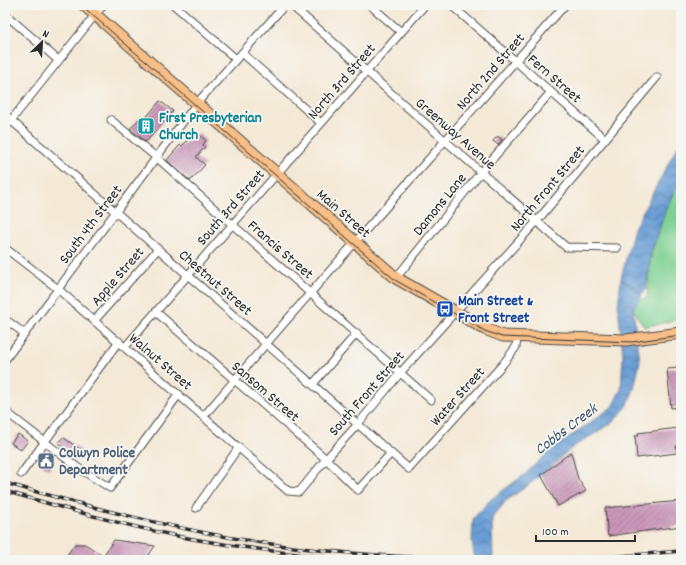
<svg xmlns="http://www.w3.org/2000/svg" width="686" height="565" font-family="Dekko,sans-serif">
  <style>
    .park { fill: #7ed193; stroke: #547e5f }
    .water { fill: url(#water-waves); stroke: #4a6480 }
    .building { fill: url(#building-hatch) }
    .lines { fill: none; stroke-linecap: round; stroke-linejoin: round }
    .minor-casing { stroke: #494845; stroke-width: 9 }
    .primary-casing { stroke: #494845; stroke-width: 13 }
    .minor { stroke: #fff; stroke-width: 7 }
    .primary { stroke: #f7be87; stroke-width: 11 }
    .tram { stroke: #2b2b2b; stroke-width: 1 }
    .rail-casing { stroke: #2b2b2b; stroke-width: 3.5 }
    .rail { stroke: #f6f6f2; stroke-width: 2; stroke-dasharray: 6; stroke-linecap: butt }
    .labels { text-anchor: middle; stroke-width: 3.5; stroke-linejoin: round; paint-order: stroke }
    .street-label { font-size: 15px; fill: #2b2b2b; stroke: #f6f6f2 }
    .culture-label { font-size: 15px; font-weight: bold; fill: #0d838f; stroke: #f6f6f2; text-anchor: start }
    .transit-label { font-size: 15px; font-weight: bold; fill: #164399; stroke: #f6f6f2; text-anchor: start }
    .service-label { font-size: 15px; font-weight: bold; fill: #4e5e75; stroke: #f6f6f2; text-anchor: start }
    .water-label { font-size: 16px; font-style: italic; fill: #43586f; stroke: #f6f6f2 }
  </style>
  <defs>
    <pattern id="water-waves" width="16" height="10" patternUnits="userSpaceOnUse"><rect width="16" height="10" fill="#689cd4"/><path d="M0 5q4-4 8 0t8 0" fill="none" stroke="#567fac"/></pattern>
    <pattern id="building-hatch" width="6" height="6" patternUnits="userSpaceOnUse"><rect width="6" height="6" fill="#ca97ba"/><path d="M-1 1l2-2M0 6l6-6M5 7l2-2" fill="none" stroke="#a47b97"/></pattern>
  </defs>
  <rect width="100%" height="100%" fill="#f6f6f2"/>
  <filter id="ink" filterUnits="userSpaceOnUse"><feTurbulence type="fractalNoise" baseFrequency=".025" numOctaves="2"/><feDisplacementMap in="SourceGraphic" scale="8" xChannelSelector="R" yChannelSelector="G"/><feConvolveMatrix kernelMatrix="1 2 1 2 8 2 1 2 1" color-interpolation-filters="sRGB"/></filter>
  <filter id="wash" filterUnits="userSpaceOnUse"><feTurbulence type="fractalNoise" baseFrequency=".012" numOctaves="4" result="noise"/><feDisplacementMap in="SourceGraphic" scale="16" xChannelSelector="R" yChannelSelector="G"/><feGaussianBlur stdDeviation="0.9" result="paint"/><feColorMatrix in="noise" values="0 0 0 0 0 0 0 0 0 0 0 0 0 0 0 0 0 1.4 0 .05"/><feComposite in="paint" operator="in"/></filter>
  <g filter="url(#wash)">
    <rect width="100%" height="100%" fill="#f4e9d7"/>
    <path class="park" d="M681 180V319L644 327 631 306 633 301 647 298 651 254 667 206Z"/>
    <path class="water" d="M681 140V180L667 206 651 254 646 290 642 294 621 278 634 228Z
      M621 279 642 295 633 309 640 361 634 389 627 407 612 423 573 447 535 480 506 501 492 518 493 560H475L472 542 473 519 490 500 524 475 552 449 612 407 621 389 623 355 618 306Z"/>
    <g id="blocks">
      <path class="building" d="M160 101 173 111 146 142 130 129 140 118 143 121Z
        M198 133 206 141 203 145 205 147 196 157 205 165 190 181 167 160 180 145 182 146 192 136 194 138Z
        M498 136 502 140 498 145 493 141Z
        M678 368 681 407 671 408 667 369Z
        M678 428 680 445 676 446 677 453 637 458 635 436H639L638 433Z
        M18 434 28 441 21 450 11 443Z
        M63 437 83 452 79 458 58 443Z
        M571 452 578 479 586 491 558 506 541 475Z
        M48 454 54 458 51 460 54 462 48 469 39 462 44 455 46 456Z
        M681 501V526L608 536 605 508Z
        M114 540 155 546 145 560H63L75 544H85L103 556Z"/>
    </g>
  </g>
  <g filter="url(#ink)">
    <use href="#blocks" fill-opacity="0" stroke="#494845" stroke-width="1"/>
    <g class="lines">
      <g class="minor-casing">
        <path id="minor" d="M174 5 236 59
          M291 5 566 247 617 248
          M370 5 401 32
          M451 5 605 139
          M5 14 58 60
          M242 53 321 123
          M5 115 409 469 503 364 516 347 517 337
          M111 120 156 157 431 400
          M5 128 103 5
          M5 248 58 289 288 491 299 492 326 459 358 424 401 372 537 221 657 77
          M396 278 481 172 551 92
          M156 312 326 459 358 490 391 453
          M5 319 25 334
          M95 320 158 249
          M125 347 425 5
          M5 360 197 103 285 5
          M313 384 357 333
          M5 411 77 467 110 488 179 394
          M204 416C322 277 445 142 565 5
          M21 474 119 341
          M196 508 239 447"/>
      </g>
      <g class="primary-casing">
        <path id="primary" d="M84 5 396 278 485 329 503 336 626 340 681 333"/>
      </g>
      <use href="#minor" class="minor"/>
      <use href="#primary" class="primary"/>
      <path class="tram" d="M81 5 395 280 485 331 502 337 632 342 681 335"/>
      <g class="rail-casing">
        <path id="rail" d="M5 483C90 507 176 530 264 543 343 555 424 559 505 560
          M5 491C63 508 122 525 182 537 236 547 292 554 347 560
          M510 560 598 558 681 551
          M674 560 681 559"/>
      </g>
      <use href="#rail" class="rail"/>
    </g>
  </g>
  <defs>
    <g id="building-square" transform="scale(0.9)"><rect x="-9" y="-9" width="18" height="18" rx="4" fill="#0f9aa8" stroke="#f6f6f2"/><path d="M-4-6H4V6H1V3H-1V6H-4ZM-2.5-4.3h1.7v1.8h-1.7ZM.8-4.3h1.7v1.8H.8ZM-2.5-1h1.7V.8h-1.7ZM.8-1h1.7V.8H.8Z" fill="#fff"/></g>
    <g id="bus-square" transform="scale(0.9)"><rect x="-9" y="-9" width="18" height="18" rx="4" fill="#1a4fb4" stroke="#f6f6f2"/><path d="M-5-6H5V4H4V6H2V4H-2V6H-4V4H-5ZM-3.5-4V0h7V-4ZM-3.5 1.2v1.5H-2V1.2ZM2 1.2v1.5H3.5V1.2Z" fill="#fff"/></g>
    <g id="civic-square" transform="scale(0.9)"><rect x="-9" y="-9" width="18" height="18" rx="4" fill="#5c6f8a" stroke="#f6f6f2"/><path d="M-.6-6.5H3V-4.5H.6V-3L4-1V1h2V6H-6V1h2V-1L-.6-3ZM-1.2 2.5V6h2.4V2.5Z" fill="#fff"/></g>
  </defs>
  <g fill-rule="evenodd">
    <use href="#building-square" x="146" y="126"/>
    <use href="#bus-square" x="445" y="309"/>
    <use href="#civic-square" x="46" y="461"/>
  </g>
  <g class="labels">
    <g class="street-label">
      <text transform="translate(490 71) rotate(-49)" y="5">North 2nd Street</text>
      <text transform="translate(555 78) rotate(41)" y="5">Fern Street</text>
      <text transform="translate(341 81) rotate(-49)" y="5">North 3rd Street</text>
      <text transform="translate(456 133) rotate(41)" y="5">Greenway Avenue</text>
      <text transform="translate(547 188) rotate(-50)" y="5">North Front Street</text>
      <text transform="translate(439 204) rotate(-51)" y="5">Damons Lane</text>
      <text transform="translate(230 207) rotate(-49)" y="5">South 3rd Street</text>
      <text transform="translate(344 213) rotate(41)" y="5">Main Street</text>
      <text transform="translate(90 224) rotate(-53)" y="5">South 4th Street</text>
      <text transform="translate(281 249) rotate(41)" y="5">Francis Street</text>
      <text transform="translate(117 276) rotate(-49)" y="5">Apple Street</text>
      <text transform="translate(216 282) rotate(41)" y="5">Chestnut Street</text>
      <text transform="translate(161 361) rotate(41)" y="5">Walnut Street</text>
      <text transform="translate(266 391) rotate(41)" y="5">Sansom Street</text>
      <text transform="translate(366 393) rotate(-49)" y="5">South Front Street</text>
      <text transform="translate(457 396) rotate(-48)" y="5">Water Street</text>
    </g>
    <g class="culture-label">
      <text x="159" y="122">First Presbyterian<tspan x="159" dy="17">Church</tspan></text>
    </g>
    <g class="transit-label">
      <text x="458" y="305">Main Street &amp;<tspan x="458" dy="17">Front Street</tspan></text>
    </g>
    <g class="service-label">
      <text x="59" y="457">Colwyn Police<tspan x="59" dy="17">Department</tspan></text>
    </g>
    <g class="water-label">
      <text transform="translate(565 428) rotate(-37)" y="6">Cobbs Creek</text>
    </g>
  </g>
  <rect width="686" height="565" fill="none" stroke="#f6f6f2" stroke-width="20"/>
  <g transform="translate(42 42) rotate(25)" stroke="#f6f6f2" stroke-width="3" paint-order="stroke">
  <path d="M0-3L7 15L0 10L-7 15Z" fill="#2b2b2b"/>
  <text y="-6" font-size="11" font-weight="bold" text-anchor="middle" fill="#2b2b2b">N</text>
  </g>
  <path d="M536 535v6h99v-6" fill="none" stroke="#2b2b2b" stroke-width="2"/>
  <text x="542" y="535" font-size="12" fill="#2b2b2b" stroke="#f6f6f2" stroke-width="3" paint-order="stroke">100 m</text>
</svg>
